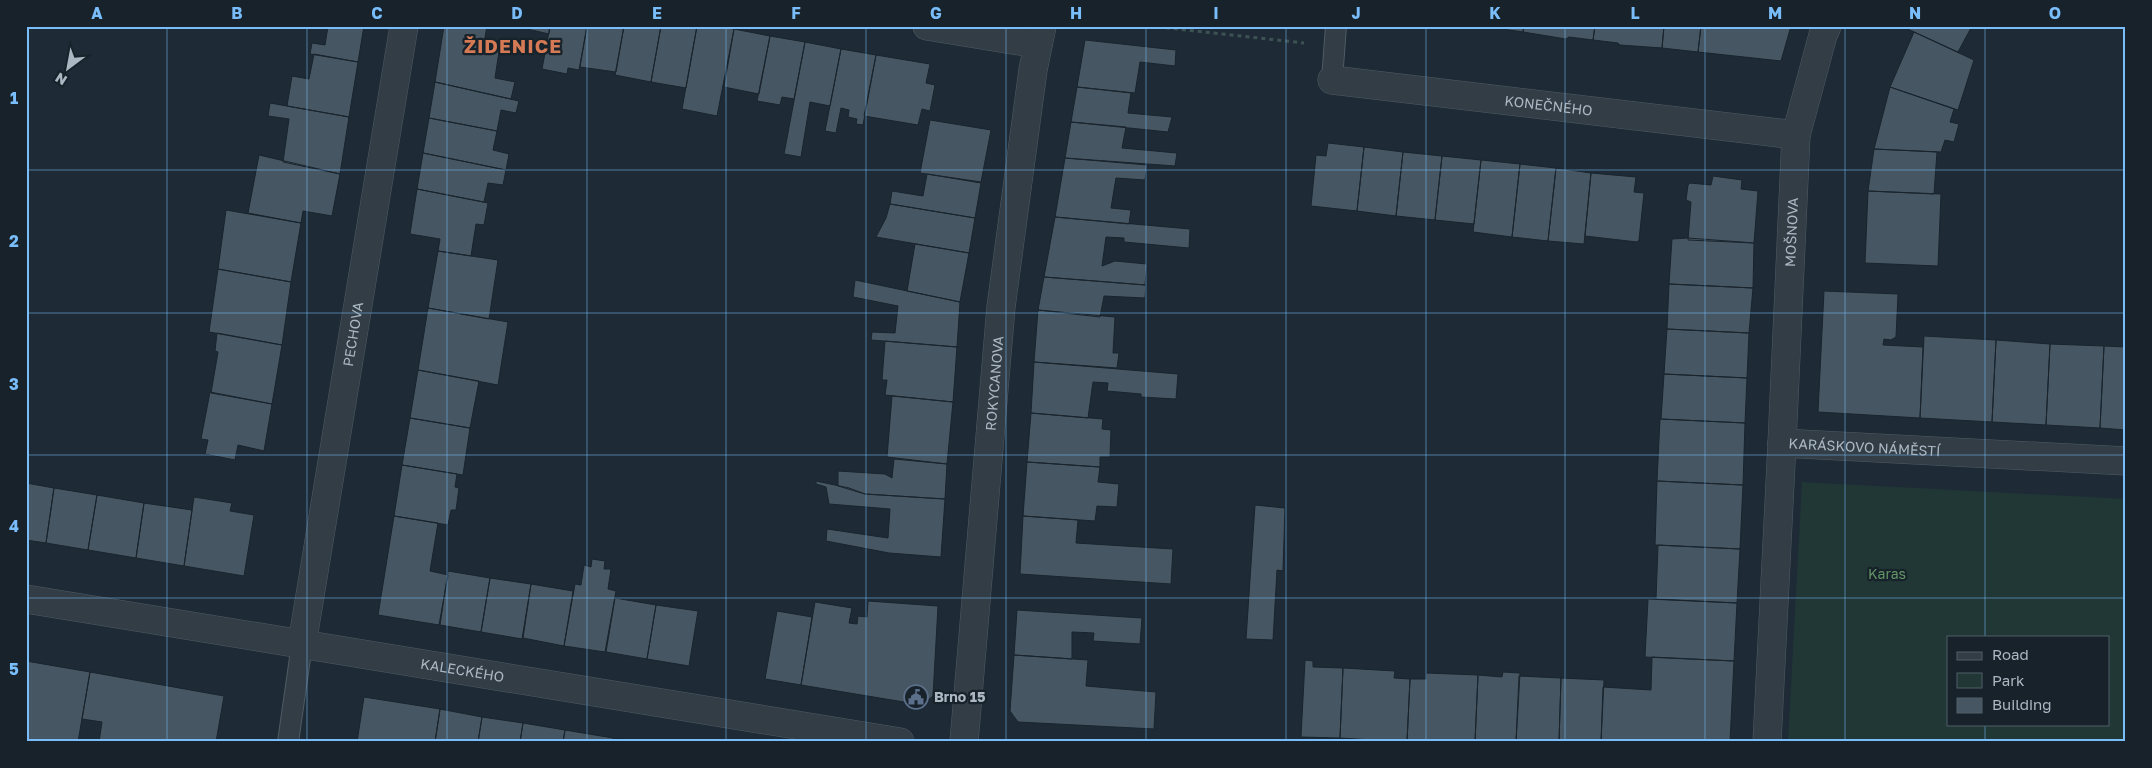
<svg xmlns="http://www.w3.org/2000/svg" width="2152" height="768" font-family="'Golos Text',sans-serif">
  <style>
    .green { fill: #203736; fill-rule: evenodd }
    .building { fill: #465662; stroke: #19242d }
    .lines { fill: none; stroke-linecap: round; stroke-linejoin: round }
    .service-casing { stroke: #4f5b65; stroke-width: 22 }
    .minor-casing { stroke: #4f5b65; stroke-width: 29 }
    .path { stroke: #3d5353; stroke-width: 3; stroke-dasharray: 4 4; stroke-linecap: butt }
    .service { stroke: #323d46; stroke-width: 20 }
    .minor { stroke: #323d46; stroke-width: 28 }
    .grid { fill: none; stroke: #79bdfa; stroke-width: 1; stroke-opacity: 0.55 }
    .labels { text-anchor: middle; stroke-width: 4.5; stroke-linejoin: round; paint-order: stroke }
    .street-label { font-size: 14px; fill: #abb8c4; stroke: #17222a }
    .park-label { font-size: 14px; fill: #639467; stroke: #17222a }
    .poi-label { font-size: 14px; font-weight: bold; fill: #abb8c4; stroke: #17222a; text-anchor: start }
    .district-label { font-size: 19px; font-weight: bold; letter-spacing: 1px; fill: #d57a55; stroke: #17222a }
    .neatline { fill: none; stroke: #79bdfa; stroke-width: 2 }
    .grid-label { font-size: 16px; text-anchor: middle; font-weight: bold; fill: #79bdfa }
  </style>
  <rect width="100%" height="100%" fill="#1e2b36"/>
  <path class="green" d="M1802 482 2126 499V742H1788ZM1948 637H2108V724H1948Z"/>
  <path class="building" d="M328 26H364L358 62 310 54 312 43 325 45Z
    M444 26H487L484 43 500 45 495 78 515 82 511 99 435 82Z
    M528 26H550L549 34 527 29Z
    M550 26H587L579 70 568 68 567 74 542 69Z
    M587 26H624L616 72 580 67Z
    M624 26H661L651 82 615 75Z
    M661 26H697L686 88 651 82Z
    M697 26H717L734 29 717 116 682 109Z
    M1481 26H1524L1523 32Z
    M1524 26H1595L1593 40 1569 37 1566 39 1523 32Z
    M1595 26H1664L1662 48 1620 45 1618 43 1593 40Z
    M1664 26H1701L1698 52 1662 48Z
    M1701 26H1791L1781 61 1698 52Z
    M1901 26H1972L1958 52Z
    M734 29 770 36 759 94 724 87Z
    M1914 32 1974 60 1958 110 1890 87Z
    M770 36 805 42 794 99 782 97 780 105 757 101Z
    M1085 40 1176 50 1175 66 1140 62 1135 93 1077 87Z
    M805 42 841 49 830 106 810 102 801 157 784 154Z
    M841 49 876 55 863 125 856 124 857 119 848 117 849 110 841 108 836 133 825 131Z
    M314 54 358 62 349 117 287 106 292 76 309 79Z
    M876 55 930 64 926 83 935 85 930 111 922 109 918 125 864 116Z
    M435 82 519 101 516 113 501 110 497 131 429 118Z
    M1077 87 1131 93 1128 113 1172 117 1168 132 1071 122Z
    M1890 87 1954 109 1950 122 1959 124 1954 142 1945 140 1941 152 1874 149Z
    M270 103 349 117 340 174 283 162 289 119 268 116Z
    M429 118 497 131 493 150 509 154 506 170 423 153Z
    M930 120 991 130 981 182 920 173Z
    M1071 122 1126 127 1122 148 1177 153 1175 166 1065 158Z
    M1328 143 1364 147 1357 211 1311 206 1316 155 1326 156Z
    M1364 147 1403 152 1396 216 1357 211Z
    M1874 149 1937 152 1934 194 1868 191Z
    M1403 152 1442 156 1435 220 1396 216Z
    M423 153 506 170 503 185 488 183 484 202 417 189Z
    M259 155 340 174 332 216 303 211 301 223 248 213Z
    M1442 156 1481 160 1474 224 1435 220Z
    M1065 158 1147 165 1145 180 1116 178 1111 208 1131 210 1129 224 1055 217Z
    M1481 160 1520 164 1512 237 1473 232Z
    M1520 164 1556 168 1548 241 1512 237Z
    M1556 168 1591 173 1584 244 1548 241Z
    M1591 173 1636 177 1634 192 1644 193 1639 240 1637 242 1585 236Z
    M927 174 981 183 975 218 890 204 892 191 923 196Z
    M1713 176 1742 180 1741 189 1758 191 1754 243 1688 240 1691 202 1686 200 1688 185 1690 183 1711 185Z
    M417 189 488 203 484 225 476 224 471 256 438 251 440 239 410 234Z
    M1868 191 1941 194 1938 266 1865 263Z
    M890 204 975 218 969 253 876 237 886 218Z
    M226 210 301 223 291 282 218 269Z
    M1055 217 1190 229 1189 248 1124 242V238L1106 237 1102 266 1115 261 1147 264 1145 285 1044 277Z
    M1688 238 1754 243 1753 288 1669 284 1672 239Z
    M915 244 969 253 960 302 907 291Z
    M438 251 498 260 489 319 428 308Z
    M218 269 291 282 282 345 209 332Z
    M1044 277 1146 285 1145 298 1104 296 1100 317 1038 310Z
    M855 280 960 302 957 347 871 340 872 332 895 333 898 306 853 297Z
    M1669 284 1753 288 1749 333 1667 329Z
    M1824 291 1898 294 1896 337 1891 340 1884 339 1883 345 1923 347 1920 418 1818 412Z
    M428 308 508 322 498 385 418 370Z
    M1038 310 1115 317 1113 353H1119L1117 368 1034 362Z
    M1667 329 1749 333 1747 378 1664 374Z
    M217 333 282 345 272 404 211 393 218 352 215 351Z
    M1924 336 1996 340 1992 422 1920 418Z
    M1996 340 2050 344 2046 425 1992 422Z
    M885 341 957 347 953 402 885 395 887 380H882Z
    M2050 344 2104 346 2100 428 2046 425Z
    M2104 346 2126 347V430L2100 428Z
    M1034 362 1178 374 1176 399 1141 397V394L1107 391 1108 383 1093 382 1088 418 1031 413Z
    M418 370 479 381 470 428 410 418Z
    M1664 374 1747 378 1745 423 1661 419Z
    M210 392 272 404 264 451 238 445 235 460 205 454 208 440 201 439Z
    M892 396 953 402 947 464 887 457Z
    M1031 413 1103 419 1102 429 1111 430 1110 457H1100V467L1027 462Z
    M410 418 470 428 463 475 402 465Z
    M1660 419 1745 423 1743 485 1657 481Z
    M894 459 947 464 945 499 865 494 838 486V471L885 474 892 478Z
    M1027 462 1100 467 1098 482 1119 484 1117 507 1097 506 1095 521 1023 516Z
    M402 465 457 474 455 487 459 488 456 510H451L448 525 394 516Z
    M816 481 849 488 865 494 945 499 941 557 889 553 826 541 827 529 888 538 890 509 829 504 826 487 816 484Z
    M1657 481 1743 485 1740 549 1655 545Z
    M26 483 54 488 46 543 26 540Z
    M54 488 97 495 88 550 46 543Z
    M97 495 144 503 136 558 88 550Z
    M194 497 232 503 230 511 254 515 244 576 184 566Z
    M144 503 192 510 184 566 136 558Z
    M1255 505 1285 508 1283 571 1277 570 1273 640 1246 639Z
    M394 516 438 523 430 571 448 575 439 625 378 615Z
    M1023 516 1078 520 1076 543 1173 549 1171 584 1020 574Z
    M1658 545 1740 549 1737 603 1656 599Z
    M592 559 605 561 604 569H611L608 589 616 591 605 652 564 646 575 584 581 585 584 565 591 567Z
    M448 571 490 578 481 632 440 625Z
    M490 578 531 584 522 639 481 632Z
    M531 584 573 591 564 646 523 638Z
    M615 598 656 605 647 659 606 652Z
    M1648 599 1737 603 1734 661 1645 657Z
    M868 601 938 606 933 696 922 705 801 685 815 602 852 608 849 623 857 624 858 616 867 617Z
    M656 605 698 611 689 666 647 659Z
    M1017 610 1142 618 1140 644 1093 641 1094 633 1072 632V659L1014 655Z
    M777 611 812 617 801 685 765 679Z
    M1014 655 1088 660 1086 686 1156 692 1154 729 1018 722 1010 711Z
    M1652 657 1734 661 1730 742H1601L1603 687 1651 690Z
    M1305 660 1313 661V667L1343 668 1340 738 1301 737Z
    M26 661 90 672 78 742H26Z
    M1343 668 1395 671 1394 678 1410 679 1407 742 1340 738Z
    M90 672 224 696 216 742H99L102 722 82 719Z
    M1503 672 1520 673 1516 742H1475L1478 675 1502 677Z
    M1426 673 1478 675 1475 742H1407L1410 679H1426Z
    M1519 676 1561 678 1559 742H1516Z
    M1561 678 1604 680 1601 742H1559Z
    M364 697 440 709 435 742H357Z
    M440 709 482 717 478 742H435Z
    M482 717 523 723 520 742H478Z
    M523 723 565 730 563 742H520Z
    M565 730 613 738 614 742H563Z
    M615 738 636 742H614Z"/>
  <g class="lines">
    <g class="service-casing">
      <path id="service" d="M1332 80 1336 26
        M288 742 302 644"/>
    </g>
    <g class="minor-casing">
      <g id="minor">
        <path d="M927 26 1038 44"/>
        <path id="s1" d="M1332 80 1796 135"/>
        <path id="s2" d="M1782 443 1796 135 1823 35 1827 26"/>
        <path id="s3" d="M26 599 900 742"/>
        <path id="s4" d="M302 644 404 26"/>
        <path id="s5" d="M964 742 1001 307 1033 70 1042 26"/>
        <path id="s6" d="M1767 742 1782 443 2126 461"/>
      </g>
    </g>
    <path class="path" d="M1150 26 1304 43"/>
    <use href="#service" class="service"/>
    <use href="#minor" class="minor"/>
  </g>
  <path class="grid" d="M167 26V742M307 26V742M447 26V742M587 26V742M726 26V742M866 26V742M1006 26V742M1146 26V742M1286 26V742M1426 26V742M1565 26V742M1705 26V742M1845 26V742M1985 26V637M26 170H2126M26 313H2126M26 455H2126M26 598H2126M1985 724V742"/>
  <defs>
    <g id="civic-ring" transform="scale(1.25)"><circle r="9.5" fill="#17222a" stroke="#5c6f8a" stroke-width="1.5"/><path d="M-.6-6.5H3V-4.5H.6V-3L4-1V1h2V6H-6V1h2V-1L-.6-3ZM-1.2 2.5V6h2.4V2.5Z" fill="#5c6f8a"/></g>
  </defs>
  <g fill-rule="evenodd">
    <use href="#civic-ring" x="916" y="697"/>
  </g>
  <g class="labels">
    <g class="street-label">
      <text dy="5" stroke="none"><textPath href="#s1" startOffset="218">KONEČNÉHO</textPath></text>
      <text dy="5" stroke="none"><textPath href="#s2" startOffset="211">MOŠNOVA</textPath></text>
      <text dy="5" stroke="none"><textPath href="#s4" startOffset="314">PECHOVA</textPath></text>
      <text dy="5" stroke="none"><textPath href="#s5" startOffset="360">ROKYCANOVA</textPath></text>
      <text dy="5" stroke="none"><textPath href="#s6" startOffset="382">KARÁSKOVO NÁMĚSTÍ</textPath></text>
      <text dy="5" stroke="none"><textPath href="#s3" startOffset="442">KALECKÉHO</textPath></text>
    </g>
    <g class="park-label">
      <text x="1887" y="579">Karas</text>
    </g>
    <g class="poi-label">
      <text x="934" y="702">Brno 15</text>
    </g>
    <g class="district-label">
      <text x="513" y="53">ŽIDENICE</text>
    </g>
  </g>
  <rect width="2152" height="768" fill="none" stroke="#17222a" stroke-width="55"/>
  <rect x="1947" y="636" width="162" height="90" fill="#17222a" stroke="#525e68"/>
  <rect x="1957" y="652" width="25" height="8" fill="#323d46" stroke="#525e68"/>
  <text x="1992" y="660" font-size="15" fill="#abb8c4">Road</text>
  <rect x="1957" y="673" width="25" height="15" fill="#203736" stroke="#525e68"/>
  <text x="1992" y="686" font-size="15" fill="#abb8c4">Park</text>
  <rect x="1957" y="698" width="25" height="15" fill="#465662" stroke="#525e68"/>
  <text x="1992" y="710" font-size="15" fill="#abb8c4">Building</text>
  <g transform="translate(68 68) rotate(212)" stroke="#17222a" stroke-width="4" paint-order="stroke">
  <path d="M0-4L9 19L0 12L-9 19Z" fill="#abb8c4"/>
  <text y="-8" font-size="14" font-weight="bold" text-anchor="middle" fill="#abb8c4">N</text>
  </g>
  <rect x="28" y="28" width="2096" height="712" class="neatline"/>
  <g class="grid-label">
    <text x="97" y="19">A</text>
    <text x="237" y="19">B</text>
    <text x="377" y="19">C</text>
    <text x="517" y="19">D</text>
    <text x="657" y="19">E</text>
    <text x="796" y="19">F</text>
    <text x="936" y="19">G</text>
    <text x="1076" y="19">H</text>
    <text x="1216" y="19">I</text>
    <text x="1356" y="19">J</text>
    <text x="1495" y="19">K</text>
    <text x="1635" y="19">L</text>
    <text x="1775" y="19">M</text>
    <text x="1915" y="19">N</text>
    <text x="2055" y="19">O</text>
    <text x="14" y="104">1</text>
    <text x="14" y="247">2</text>
    <text x="14" y="390">3</text>
    <text x="14" y="532">4</text>
    <text x="14" y="675">5</text>
  </g>
</svg>
